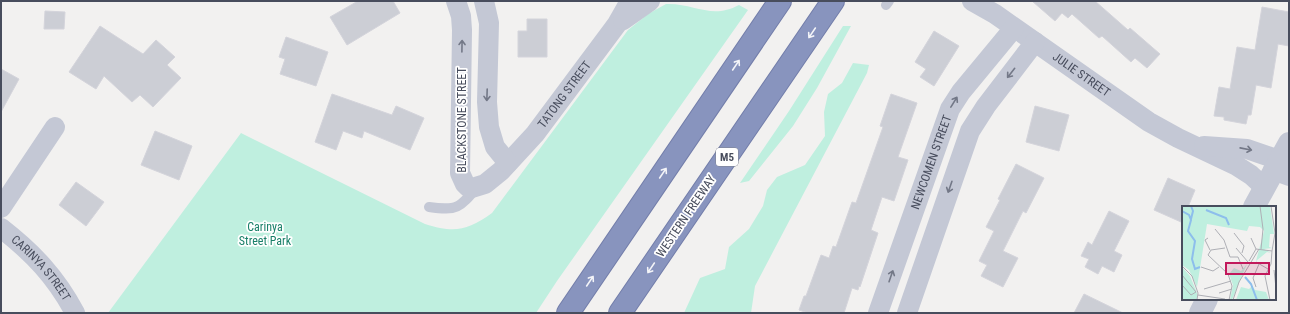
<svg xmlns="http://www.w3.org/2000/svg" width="1290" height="314" font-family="'Roboto Condensed',sans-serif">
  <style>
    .green { fill: #bfefdf }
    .building { fill: #ccced5; stroke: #d4d4db }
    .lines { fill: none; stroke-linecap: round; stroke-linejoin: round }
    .motorway-casing { stroke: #737eaa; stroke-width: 24 }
    .service { stroke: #c4c8d5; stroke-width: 10 }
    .minor { stroke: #c4c8d5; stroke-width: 20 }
    .tertiary { stroke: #c4c8d5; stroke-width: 22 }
    .motorway { stroke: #8894be; stroke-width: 22 }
    .oneway { stroke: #f3f4f8 }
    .oneway2 { stroke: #737887 }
    .labels { text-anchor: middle; stroke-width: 3.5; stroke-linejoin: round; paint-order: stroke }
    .shield { fill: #fff; stroke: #7f828e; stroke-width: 1 }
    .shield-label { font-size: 11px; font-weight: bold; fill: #484d5d }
    .street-label { font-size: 12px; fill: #484d5d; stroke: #fff }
    .park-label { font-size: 12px; fill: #187f68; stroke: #fff }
    .inset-river { fill: none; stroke: #8dbeec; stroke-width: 2 }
    .inset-road { fill: none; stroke: #aeafb5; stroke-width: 1 }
    .view { fill: #c2185b; fill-opacity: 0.15; stroke: #c2185b; stroke-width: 2 }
    .inset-edge { fill: none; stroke: #484d5d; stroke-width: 2 }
  </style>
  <rect width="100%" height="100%" fill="#f2f1f0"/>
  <path class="green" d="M666 4C695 3 711 20 739 5L748 10 557 281 536 313H108L241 133 425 224C454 233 467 231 492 213L628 30 648 14Z
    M843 26H851L817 88 793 126 749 181 740 183 789 111Z
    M853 63 869 65 867 73 755 286 751 313H684L700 278 725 269 729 247 749 229 763 206 767 190 777 177 805 165 825 136 824 112 828 94 842 83Z"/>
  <path class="building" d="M358 1H393L400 13 347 45 330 17Z
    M1032 1H1095L1128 30 1130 28 1160 54 1147 68 1135 58 1131 62 1102 36 1099 38 1072 14 1068 18 1062 13 1055 21Z
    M1262 7 1289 12V46L1278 44 1271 88 1256 85 1251 115H1248L1246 124 1224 120V117L1214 116 1219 87 1230 89 1237 47 1255 50Z
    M45 11 65 12 64 29H44Z
    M527 19H547V57H518V31H527Z
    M100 26 143 54 156 40 175 57 167 65 181 78 153 107 140 95 132 102 104 76 96 89 69 72Z
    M934 31 959 46 934 86 920 77 926 69 915 62Z
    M286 37 328 52 316 86 280 74 285 59 279 57Z
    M1 69 19 79 1 112Z
    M332 94 392 115 396 106 424 118 410 150 364 131 362 138 343 131 336 150 315 142Z
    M891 94 917 103 898 157 908 160 894 201 882 197 871 230 878 233 860 287 859 286 858 290 852 288 844 313H808L799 310 804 296H806L821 255 829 258 833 246 836 247 852 202 856 203 883 127 880 126Z
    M1035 106 1069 115 1059 151 1026 142Z
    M155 131 192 146 179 180 141 165Z
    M1016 164 1044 178 1026 213 1023 211 1003 251 1018 258 1003 287 981 276 987 265 979 261 994 231 986 227 1000 200 998 199Z
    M1168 178 1195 190 1188 207H1183V217L1181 222 1154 210Z
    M76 182 104 202 86 226 59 205Z
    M1109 211 1129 221 1114 251 1122 255 1114 272 1102 266 1098 274 1085 267 1089 259 1081 256 1088 242 1092 245Z
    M1084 294 1123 313H1074Z"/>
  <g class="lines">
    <g class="motorway-casing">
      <path id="motorway" d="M568 313 780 1
        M620 313 833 1"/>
    </g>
    <path class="service" d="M886 5 889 1
      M429 207C457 211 460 208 477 187"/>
    <g class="minor">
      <path id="s1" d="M456 1 461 16 462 30 460 173 465 184 468 187 472 188 485 184 501 171 535 134 617 24 630 1"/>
      <path d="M484 1 489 23 487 102 489 127 495 147 508 163"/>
      <path id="s2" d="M972 1 995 14 1149 122 1178 138 1237 166 1251 175 1264 187"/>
      <path d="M623 20 650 1"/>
      <path d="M1204 146 1247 149 1279 160"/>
      <path d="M1273 170 1289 176"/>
      <path d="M1 208 55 127"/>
      <path id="s3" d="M1 228C33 253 56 277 75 313"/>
      <path id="s4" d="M878 313 950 109 961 92 1014 28"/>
      <path d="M907 313 970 131 986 106 1035 42"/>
    </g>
    <path class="tertiary" d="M1254 207 1289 143
      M1200 313 1207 299"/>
    <use href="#motorway" class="motorway"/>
  </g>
  <defs><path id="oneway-shaft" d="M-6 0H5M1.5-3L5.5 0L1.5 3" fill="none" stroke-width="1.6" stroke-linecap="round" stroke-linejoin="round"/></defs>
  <g class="oneway">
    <use href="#oneway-shaft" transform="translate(812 33) rotate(124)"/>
    <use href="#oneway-shaft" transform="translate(736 65) rotate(-56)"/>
    <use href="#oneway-shaft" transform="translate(663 173) rotate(-56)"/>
    <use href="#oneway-shaft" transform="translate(651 268) rotate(124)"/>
    <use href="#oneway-shaft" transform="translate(590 281) rotate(-56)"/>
  </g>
  <g class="oneway2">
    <use href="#oneway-shaft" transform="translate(462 46) rotate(-89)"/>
    <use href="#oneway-shaft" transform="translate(1011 73) rotate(128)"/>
    <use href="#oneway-shaft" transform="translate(487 95) rotate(92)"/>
    <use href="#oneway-shaft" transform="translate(954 102) rotate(-58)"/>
    <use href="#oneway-shaft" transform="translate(1246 149) rotate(11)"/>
    <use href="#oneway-shaft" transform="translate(950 187) rotate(109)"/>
    <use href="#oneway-shaft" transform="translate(891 276) rotate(-71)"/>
  </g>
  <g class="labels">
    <rect class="shield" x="716" y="148" width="22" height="18" rx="3"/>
    <g class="shield-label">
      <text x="727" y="161">M5</text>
    </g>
    <g class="street-label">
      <text dy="4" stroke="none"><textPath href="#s2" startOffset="132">JULIE STREET</textPath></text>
      <text dy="4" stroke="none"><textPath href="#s1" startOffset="327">TATONG STREET</textPath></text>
      <text transform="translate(462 120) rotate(-90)" y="4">BLACKSTONE STREET</text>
      <text dy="4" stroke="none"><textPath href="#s4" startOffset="160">NEWCOMEN STREET</textPath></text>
      <text transform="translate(686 216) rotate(-56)" y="4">WESTERN FREEWAY</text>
      <text dy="4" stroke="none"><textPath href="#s3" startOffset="57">CARINYA STREET</textPath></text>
    </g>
    <g class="park-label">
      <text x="265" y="231">Carinya<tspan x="265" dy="14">Street Park</tspan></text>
    </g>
  </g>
  <g transform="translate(1182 206)">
    <rect width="94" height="94" fill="#f2f1f0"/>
    <path d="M0 0H88L92 28H88L87 41 90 42 82 43 89 47 85 46 74 55 82 25 78 21 67 20 65 25 25 18 15 81 7 64 0 59ZM65 58 50 94H48L51 79 47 68 52 62 59 65ZM0 61 8 70 15 87V93L0 94ZM70 80 73 84 84 86 87 94H54L59 81 67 83Z" fill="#bfefdf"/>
    <path class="inset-river" d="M9 0 11 5 9 13M24 4 44 12 47 19M0 5 7 9 9 14 6 25 13 35 10 53 13 63 18 61M63 71 69 78 75 94"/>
    <path class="inset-road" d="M78 0 81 23 79 43M89 0 93 27 90 45M33 23 42 34 48 51H56L61 63M52 27 62 40 60 47M26 32 23 34 28 44M69 32 74 43M43 42 29 44 26 49 46 68 50 80 47 94M54 42 66 56M74 43 90 45M67 55 74 43M74 56 86 63M0 60 10 70 16 87 15 94M19 61 31 65 37 61M92 64 94 82M0 69 14 86 9 89 0 79M74 81 71 72 77 58M22 83 49 75M37 87 50 83M16 89 43 93M51 94 57 76 77 43M88 94 83 70 89 58 90 45"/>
    <path class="view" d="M44 57H87V68H44Z"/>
    <rect width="94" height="94" class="inset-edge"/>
  </g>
  <rect width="1290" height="314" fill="none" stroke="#484d5d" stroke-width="4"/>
</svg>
